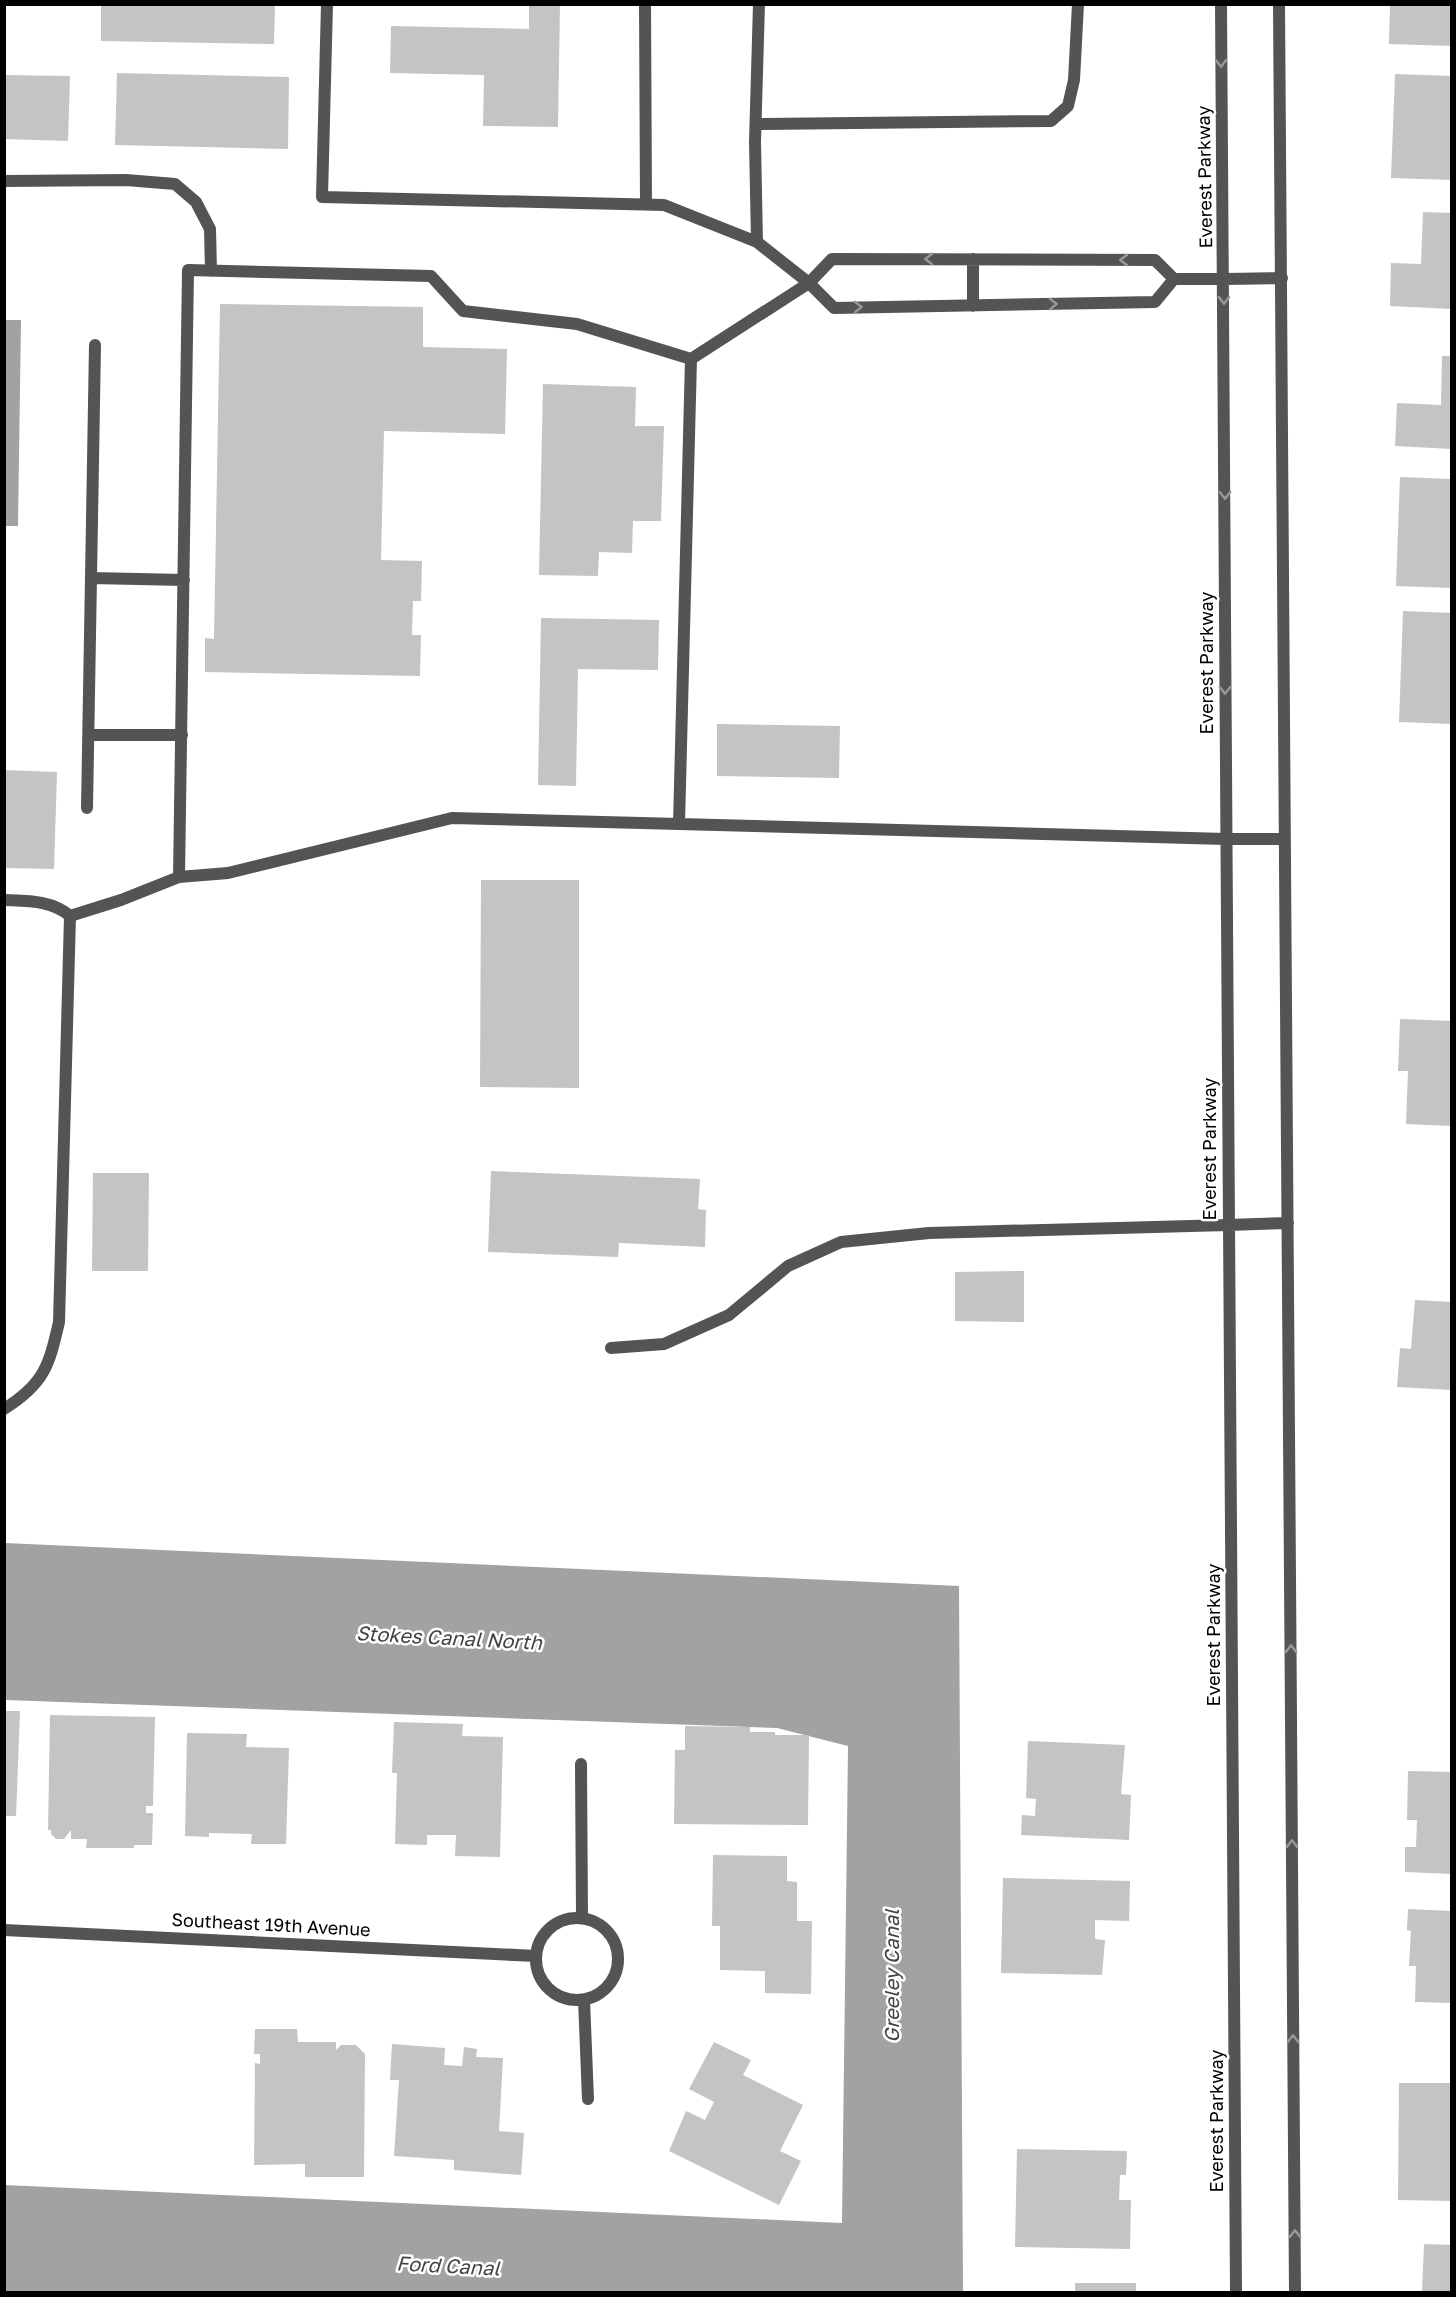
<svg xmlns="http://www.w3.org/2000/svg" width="1456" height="2297" font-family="'Golos Text',sans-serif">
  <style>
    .water { fill: #a2a2a2 }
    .building { fill: #c4c4c4 }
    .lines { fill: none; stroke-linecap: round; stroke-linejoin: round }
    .service { stroke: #545454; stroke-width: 12 }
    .minor { stroke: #545454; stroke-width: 12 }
    .tertiary { stroke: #545454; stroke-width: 12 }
    .oneway { stroke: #989898 }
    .labels { text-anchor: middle; stroke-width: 5; stroke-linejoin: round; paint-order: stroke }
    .street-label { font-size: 18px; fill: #000; stroke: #fff }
    .water-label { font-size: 20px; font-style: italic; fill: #434343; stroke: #fff }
  </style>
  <rect width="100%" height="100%" fill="#fff"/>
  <path class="water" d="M5 320H21L18 526H5Z
    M5 1543 959 1586 963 2292H5V2185L842 2223 848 1746 777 1728 5 1700Z"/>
  <path class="building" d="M101 4H275L274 44 101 41Z
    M529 4H560L558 127 483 126 484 75 390 73 391 26 529 29Z
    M1390 4H1452V46L1389 44Z
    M117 73 289 77 288 149 115 145Z
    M1395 74 1452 76V180L1391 178Z
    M4 75 70 76 68 141 4 139Z
    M1423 212 1452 213V309L1390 306 1391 263 1421 264Z
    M220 304 423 307V347L507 349 505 434 384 431 381 560 422 561 421 601H413L412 635H421L420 676 205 672V638L214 639Z
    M1442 356H1452V449L1395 446 1397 403 1441 405Z
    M543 384 636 387 635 426H664L661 521H633L632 553 599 552 598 576 539 575Z
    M1400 477 1452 479V588L1396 586Z
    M1403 611 1452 613V724L1399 722Z
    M541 618 659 620 658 670 578 669 576 786 538 785Z
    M717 724 840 726 839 778 717 776Z
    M4 770 57 772 54 869 4 868Z
    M481 880H579V1088L480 1087Z
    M1400 1019 1452 1021V1126L1406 1124 1408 1071H1398Z
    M491 1171 700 1179 698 1209 706 1210 705 1247 619 1243 618 1257 488 1252Z
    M93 1173H149L148 1271H92Z
    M1024 1271V1322L955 1321V1272Z
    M1415 1300 1452 1302V1390L1397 1387 1400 1348 1411 1349Z
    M4 1711H20L16 1816H4Z
    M50 1715 155 1717 153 1806H146V1813H153L152 1845H134V1848H86L87 1839H71V1830L64 1839H56L51 1834V1830H48Z
    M394 1722 463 1724 462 1736 503 1737 500 1857 455 1856 456 1835H427V1845L395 1844 397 1773H392Z
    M685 1726 750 1727V1732H775V1735H809L808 1825 674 1824 675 1750H685Z
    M187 1733 247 1734 246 1747 289 1748 286 1844H251L252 1834 209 1833V1837L185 1836Z
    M1028 1741 1125 1745 1121 1794 1131 1795 1129 1840 1021 1835 1022 1815 1035 1816 1036 1799 1026 1798Z
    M1408 1771 1452 1772V1874L1405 1872V1847H1416L1417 1820H1407Z
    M713 1855 787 1856V1881L797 1882V1921H812L811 1994 765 1993V1971L720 1970V1926H712Z
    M1003 1878 1130 1881 1129 1921 1095 1920V1939L1105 1940 1102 1975 1001 1973Z
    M1408 1909 1452 1911V2003L1415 2002 1416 1966H1409L1411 1931 1407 1930Z
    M255 2029H297L298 2042H336V2050L341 2045H356L365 2054 364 2177H305V2164L254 2165 255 2063 260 2064V2054H254Z
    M714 2042 751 2060 743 2075 803 2105 780 2151 801 2161 779 2205 669 2151 686 2111 705 2120 714 2102 689 2089Z
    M392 2044 445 2048 444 2065 462 2066 464 2047 477 2049 476 2057 503 2058 499 2131 524 2133 521 2175 454 2170V2160L394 2156 399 2080H390Z
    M1399 2083H1452V2201L1398 2200Z
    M1017 2149 1127 2151 1126 2175H1120L1119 2200H1131L1130 2249 1015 2247Z
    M1424 2244 1452 2245V2292H1422Z
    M1075 2283H1136V2292H1075Z"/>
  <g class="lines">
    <path class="service" d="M327 4 322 197 664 205 757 242
      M645 4 646 204
      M759 4 755 142 757 242 809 283 834 308 1155 302 1174 279
      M756 124 1051 121 1068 106 1074 80 1078 4
      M4 181 126 180 175 184 196 202 210 229 211 271
      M973 259V306
      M691 359 809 283 832 259 1155 260 1174 279H1224
      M91 578 95 345
      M89 735H182
      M87 808 91 578 184 580
      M679 824 452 818 228 873 179 877 188 270 431 276 463 311 577 324 691 359 679 824 1226 839
      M4 900C28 901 52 900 70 916L59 1322C49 1366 44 1384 4 1409
      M70 916 121 900 179 877
      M611 1348 664 1344 729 1315 788 1266 841 1242 929 1233 1228 1225
      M581 1764 582 1917
      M584 2000 588 2099"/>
    <path class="minor" d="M536 1959a41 41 0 1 1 82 0a41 41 0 1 1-82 0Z
      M4 1930 536 1956"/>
    <path class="tertiary" d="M1221 4 1236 2292
      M1279 4 1295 2292
      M1224 279 1282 278
      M1226 839H1284
      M1228 1225 1288 1223"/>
  </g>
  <defs><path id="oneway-chevron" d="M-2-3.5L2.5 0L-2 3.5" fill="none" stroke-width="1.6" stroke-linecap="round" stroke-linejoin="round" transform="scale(1.5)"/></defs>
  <g class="oneway">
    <use href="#oneway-chevron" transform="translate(1221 63) rotate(89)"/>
    <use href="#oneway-chevron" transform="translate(929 259) rotate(-180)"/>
    <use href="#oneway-chevron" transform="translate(1124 260) rotate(-180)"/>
    <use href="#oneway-chevron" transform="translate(1224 300) rotate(90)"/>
    <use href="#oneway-chevron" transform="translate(1053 304) rotate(-1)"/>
    <use href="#oneway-chevron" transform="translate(858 307) rotate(-1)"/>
    <use href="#oneway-chevron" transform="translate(1225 495) rotate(90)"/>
    <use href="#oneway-chevron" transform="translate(1225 690) rotate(90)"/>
    <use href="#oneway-chevron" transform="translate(1291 1649) rotate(-90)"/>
    <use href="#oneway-chevron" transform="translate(1292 1844) rotate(-90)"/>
    <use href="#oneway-chevron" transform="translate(1293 2039) rotate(-90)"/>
    <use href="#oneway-chevron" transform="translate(1295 2234) rotate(-90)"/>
  </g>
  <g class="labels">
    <g class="street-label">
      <text transform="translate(1205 177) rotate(-91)" y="6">Everest Parkway</text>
      <text transform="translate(1207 663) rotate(-90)" y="6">Everest Parkway</text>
      <text transform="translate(1210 1149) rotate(-90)" y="6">Everest Parkway</text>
      <text transform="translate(1214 1635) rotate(-90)" y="6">Everest Parkway</text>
      <text transform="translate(271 1925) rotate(3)" y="6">Southeast 19th Avenue</text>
      <text transform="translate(1217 2121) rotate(-90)" y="6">Everest Parkway</text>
    </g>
    <g class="water-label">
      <text transform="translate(449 1638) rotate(3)" y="7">Stokes Canal North</text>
      <text transform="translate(892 1976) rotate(-90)" y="7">Greeley Canal</text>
      <text transform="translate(448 2266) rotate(3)" y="7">Ford Canal</text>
    </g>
  </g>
  <rect width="1456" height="2297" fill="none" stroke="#000000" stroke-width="12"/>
</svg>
